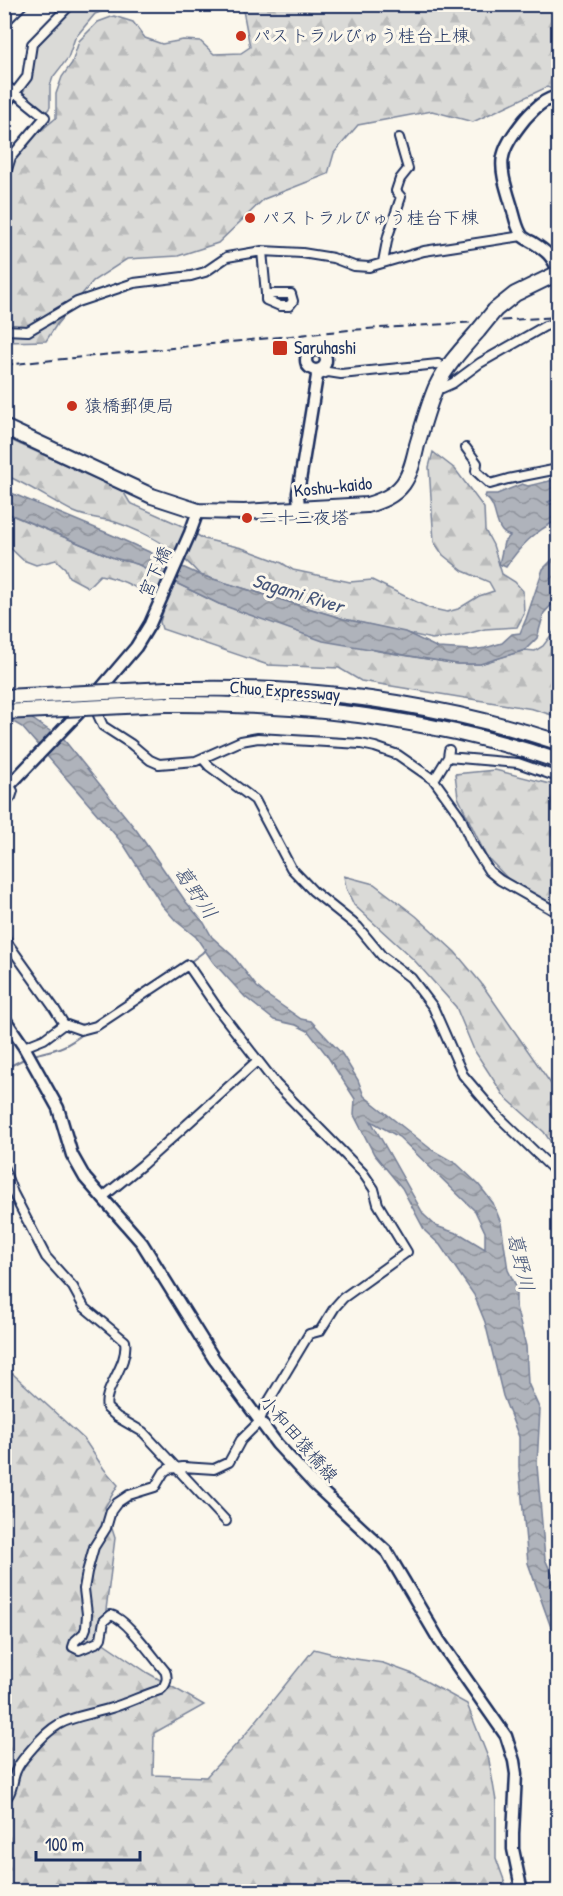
<svg xmlns="http://www.w3.org/2000/svg" width="563" height="1896" font-family="'Patrick Hand','Klee One',sans-serif">
  <style>
    .forest { fill: url(#forest-firs); stroke: #7a849a; stroke-width: 1.5 }
    .green { fill: #dadad7; stroke: #7a849a; stroke-width: 1.5 }
    .water { fill: url(#water-waves); stroke: #747e96; stroke-width: 1.5; fill-rule: evenodd }
    .lines { fill: none; stroke-linecap: round; stroke-linejoin: round }
    .stream { stroke: #747e96; stroke-width: 2 }
    .street-casing { stroke: #1b2f5e; stroke-width: 12 }
    .secondary-casing { stroke: #1b2f5e; stroke-width: 15 }
    .highway-casing { stroke: #1b2f5e; stroke-width: 18 }
    .street { stroke: #fbf7ec; stroke-width: 8 }
    .secondary { stroke: #fbf7ec; stroke-width: 10 }
    .highway { stroke: #fbf7ec; stroke-width: 14 }
    .rail { stroke: #1b2f5e; stroke-width: 2; stroke-dasharray: 9 4.5; stroke-linecap: butt }
    .highway-bridge-casing { stroke: #1b2f5e; stroke-width: 18; stroke-linecap: butt }
    .highway-bridge { stroke: #fbf7ec; stroke-width: 14 }
    .poi-dot { fill: #c8321e; stroke: #fbf7ec; stroke-width: 2 }
    .labels { text-anchor: middle; stroke-width: 6; stroke-linejoin: round; paint-order: stroke }
    .poi-label { font-size: 18px; fill: #1b2f5e; stroke: #fbf7ec; text-anchor: start }
    .street-label { font-size: 18px; fill: #1b2f5e; stroke: #fbf7ec }
    .water-label { font-size: 20px; font-style: italic; fill: #47577a; stroke: #fbf7ec }
  </style>
  <defs>
    <pattern id="forest-firs" width="22" height="20" patternUnits="userSpaceOnUse" patternTransform="scale(1.5)"><rect width="22" height="20" fill="#dadad7"/><path d="M5 1l3.5 6h-7zM16 11l3.5 6h-7z" fill="#babbbb"/></pattern>
    <pattern id="water-waves" width="16" height="10" patternUnits="userSpaceOnUse" patternTransform="scale(1.5)"><rect width="16" height="10" fill="#afb3bb"/><path d="M0 5q4-4 8 0t8 0" fill="none" stroke="#8e929b"/></pattern>
  </defs>
  <rect width="100%" height="100%" fill="#fbf7ec"/>
  <filter id="ink" filterUnits="userSpaceOnUse"><feTurbulence type="fractalNoise" baseFrequency=".0167" numOctaves="2"/><feDisplacementMap in="SourceGraphic" scale="12" xChannelSelector="R" yChannelSelector="G"/><feConvolveMatrix kernelMatrix="1 2 1 2 8 2 1 2 1" color-interpolation-filters="sRGB"/></filter>
  <g filter="url(#ink)">
    <path class="forest" d="M242 5H558V91L547 87 473 122 432 111 358 125 334 153 328 174 264 199 218 243 178 256 127 259 93 281 57 324 46 341 5 342V190C11 181 10 168 15 158 25 141 42 130 56 118V94L62 77 72 63 79 41 98 22 114 16 133 22 145 38 162 44 183 40 200 41 214 54 241 53 250 47Z
      M4 437 123 491 130 503 180 525 204 539 242 548 282 563 293 570 350 582 372 580 429 608 447 612 458 609 479 596 494 591 489 582 463 571 443 555 434 542 429 467 433 452 455 469 484 508 485 530 493 545 502 574 515 582 523 591 524 614 517 627 485 629 459 636 432 639 344 619 200 575C178 549 147 533 115 522 102 518 87 518 74 512 50 500 29 485 5 475Z
      M4 512 114 558 137 564 219 604 378 651 457 664H480L525 650 535 651 543 646 558 626V717L533 709 361 681 339 668 268 665 162 629 160 622 164 608C146 592 124 579 100 575L88 587 69 577 65 568 56 560 36 565 23 560 5 543Z
      M495 770 558 786V913L538 896 511 882 486 856 458 797 455 774Z
      M344 876 374 884 416 916 455 952 481 983 558 1094V1153L544 1132 504 1096 474 1050 456 1007 414 960 354 905 346 888Z
      M13 1374 84 1439 104 1469 118 1485 105 1507 115 1538 102 1642 148 1673 204 1705 154 1733 153 1775 206 1777 244 1736 314 1649 349 1658 383 1663 413 1674 467 1704 489 1760 496 1801V1858L508 1891 5 1892 4 1375Z"/>
    <path class="green" d="M109 4 112 6 111 8 95 14 75 38 68 58 53 77 50 86V107L45 114 22 94 31 75 33 48 74 5Z"/>
    <path class="water" d="M558 479V498L548 502 551 504 558 500V520C535 531 520 546 506 567L499 564 504 542 510 536C508 535 504 534 502 531 494 522 497 504 485 497L486 494H497L522 484 528 486Z
      M4 490 112 535 200 575 344 619 405 632 438 648 472 650 485 648 502 643 512 634 520 633 526 619 543 569 558 554V598L544 613 537 638 525 650 480 664H457L323 641 219 604 137 564 114 558 5 512Z
      M4 700 65 741 137 831 186 902 204 923 212 937 233 956 257 987 265 994 301 1019 311 1021 342 1054 358 1080 364 1096 432 1150 457 1164 479 1185 493 1203 501 1223 508 1270 516 1286V1307L526 1346 528 1383 540 1410 537 1465 545 1559 558 1587V1647L528 1563 519 1467V1437L503 1396 485 1322 474 1295 440 1245 425 1231 402 1188 374 1154 354 1115 355 1099 326 1054 308 1031 296 1025 274 1020 245 997 213 962 196 937 176 921 162 905 124 845 22 727 5 717ZM371 1121 399 1137 475 1211 485 1232V1249L462 1235 436 1226 424 1215Z"/>
    <g class="lines">
      <path class="stream" d="M190 962 202 953 206 949
        M126 1001 166 974 184 964
        M34 1055C42 1052 51 1051 59 1048 69 1045 77 1038 86 1032
        M4 1069 26 1058"/>
      <g class="street-casing">
        <path id="street" d="M4 23 23 4
          M4 84 45 117 11 157 4 179
          M4 107 27 77 32 44 71 4
          M262 251 266 294H291L293 301 289 306H280L266 300V294
          M383 262 388 236 401 197 396 191 400 179 408 169 399 138
          M4 330 28 331 77 302 134 283 191 276 205 272 227 257 262 251 302 253 333 258 354 266 369 267 424 251 522 236
          M317 376 328 372 341 374 438 364
          M437 386 442 388 453 383 480 363 545 326 553 324 558 325
          M466 448 477 463 476 471 490 484 508 479 558 469
          M93 704 103 726 131 744 150 760 159 764 196 761 241 741 258 738 361 744 375 747 398 755 434 780 460 816 472 844 489 871 500 880 553 910 558 916
          M448 757 518 763 558 777
          M203 759 209 766 255 800 291 868 313 891 358 927 382 956 411 978 433 1007 463 1075 498 1116 558 1174
          M434 780 448 757 449 750
          M4 805 11 797 13 791 10 786
          M4 935 9 945 54 1008 64 1024 81 1030 96 1026 188 965 218 1009 276 1084 363 1173 374 1189 378 1204 407 1252 343 1298 335 1307 320 1331 309 1334 267 1404 259 1422 241 1440 229 1462 214 1469 183 1467 168 1469 164 1472 155 1487 129 1495 117 1503 111 1511 106 1528 94 1547 87 1572 84 1589 87 1614 86 1628 84 1633 75 1641 73 1647 79 1650 98 1642 101 1638 104 1621 111 1615C127 1619 153 1657 165 1671 168 1677 167 1685 160 1690 143 1695 126 1704 108 1709 68 1720 58 1717 29 1752 24 1758 19 1763 16 1771 12 1780 13 1793 4 1800
          M24 1047 44 1039 64 1024
          M4 1169 13 1193 46 1257 73 1287 84 1307 125 1341C129 1366 102 1389 107 1408L117 1417 143 1432 226 1521
          M103 1197 142 1165 257 1061"/>
      </g>
      <g class="secondary-casing">
        <path id="secondary" d="M558 96C544 99 535 108 525 119 497 154 498 162 511 204 514 213 516 226 521 234 523 238 528 240 532 242 546 251 553 256 558 272
          M306 360a10 10 0 1 1 20 0a10 10 0 1 1-20 0Z
          M299 510 298 493 317 376 316 371
          M4 791 91 700 136 647 150 624 190 533 198 511
          M4 1018 24 1047 58 1108 72 1155 85 1178 142 1243 214 1359 277 1444 314 1484 387 1552 439 1640 506 1736 514 1761 516 1774 513 1834V1849L522 1892"/>
      </g>
      <g class="highway-casing">
        <path id="highway" d="M495 310 515 294 558 273
          M4 427 152 496 198 511 244 512 367 505C381 501 394 496 403 484 411 473 414 458 417 445 423 425 428 406 436 387 446 366 463 348 478 331
          M167 689C203 689 240 688 276 690 371 695 468 713 558 742
          M165 704C298 703 432 717 558 761"/>
      </g>
      <use href="#street" class="street"/>
      <use href="#secondary" class="secondary"/>
      <use href="#highway" class="highway"/>
      <path class="rail" d="M4 365 349 330 558 317"/>
      <g class="highway-bridge-casing">
        <path id="highway-bridge" d="M478 331 495 310
          M4 697 167 689
          M4 712 165 704"/>
      </g>
      <use href="#highway-bridge" class="highway-bridge"/>
    </g>
  </g>
  <g class="poi-dot">
    <circle cx="241" cy="36" r="6"/>
    <circle cx="250" cy="218" r="6"/>
    <rect x="272" y="340" width="16" height="16" rx="3"/>
    <circle cx="72" cy="406" r="6"/>
    <circle cx="247" cy="518" r="6"/>
  </g>
  <g class="labels">
    <g class="poi-label">
      <text x="253" y="42">パストラルびゅう桂台上棟</text>
      <text x="262" y="224">パストラルびゅう桂台下棟</text>
      <text x="294" y="354">Saruhashi</text>
      <text x="84" y="412">猿橋郵便局</text>
      <text x="259" y="524">二十三夜塔</text>
    </g>
    <g class="street-label">
      <text transform="translate(333 487) rotate(-6)" y="6">Koshu-kaido</text>
      <text transform="translate(155 572) rotate(-66)" y="6">宮下橋</text>
      <text transform="translate(285 691) rotate(4)" y="6">Chuo Expressway</text>
      <text transform="translate(299 1439) rotate(49)" y="6">小和田猿橋線</text>
    </g>
    <g class="water-label">
      <text transform="translate(298 593) rotate(17)" y="7">Sagami River</text>
      <text transform="translate(196 892) rotate(56)" y="7">葛野川</text>
      <text transform="translate(521 1262) rotate(77)" y="7">葛野川</text>
    </g>
  </g>
  <rect width="563" height="1896" fill="none" stroke="#fbf7ec" stroke-width="24"/>
  <rect x="12" y="12" width="539" height="1872" fill="none" stroke="#1b2f5e" stroke-width="2" filter="url(#ink)"/>
  <path d="M36 1851v9h104v-9" fill="none" stroke="#1b2f5e" stroke-width="3"/>
  <text x="45" y="1851" font-size="18" fill="#1b2f5e" stroke="#fbf7ec" stroke-width="4.5" paint-order="stroke">100 m</text>
</svg>
